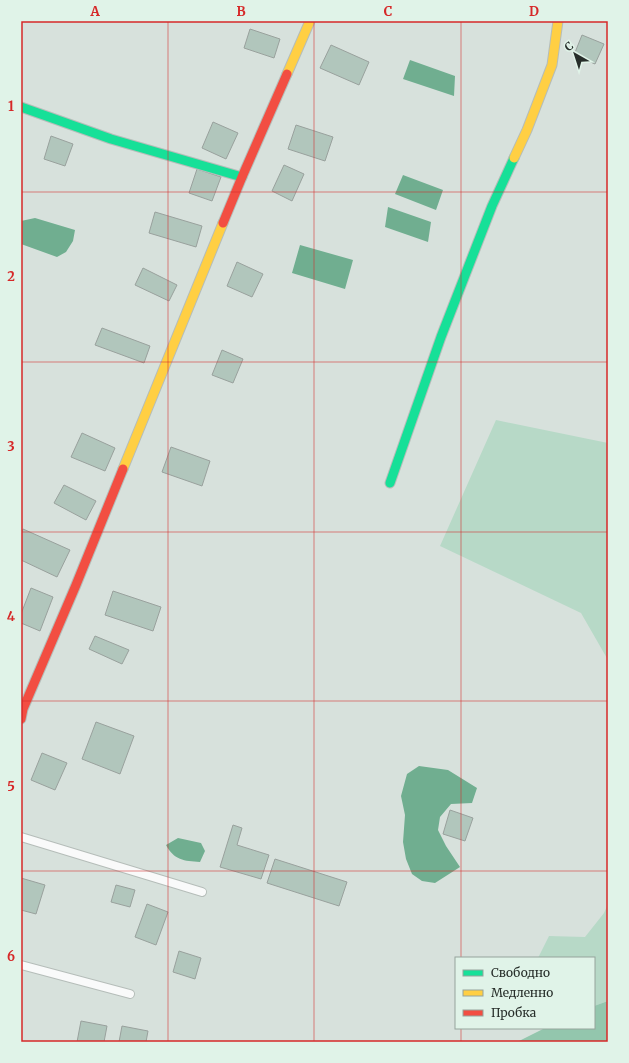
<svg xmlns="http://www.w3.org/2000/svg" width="629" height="1063" font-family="Merriweather,serif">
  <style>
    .green { fill: #b7d9c7 }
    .forest { fill: #93c6ad }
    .water { fill: #70ae90 }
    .building { fill: #b1c6bc; stroke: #99a19d }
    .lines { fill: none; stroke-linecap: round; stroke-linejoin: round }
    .lane-casing { stroke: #b5bdb9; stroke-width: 10 }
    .fast-casing { stroke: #b5bdb9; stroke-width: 11 }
    .slow-casing { stroke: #b5bdb9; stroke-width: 11 }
    .jam-casing { stroke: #b5bdb9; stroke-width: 11 }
    .lane { stroke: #f9fafa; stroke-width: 8 }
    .fast { stroke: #16e098; stroke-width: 9 }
    .slow { stroke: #ffcf43; stroke-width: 9 }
    .jam { stroke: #f24e42; stroke-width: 9 }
    .grid { fill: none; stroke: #d62828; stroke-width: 1; stroke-opacity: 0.55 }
    .neatline { fill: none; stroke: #d62828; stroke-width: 1.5 }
    .grid-label { font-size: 13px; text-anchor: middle; font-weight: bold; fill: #d62828 }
  </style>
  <rect width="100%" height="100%" fill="#d7e1dc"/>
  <path class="green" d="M496 420 608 443V660L581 613 440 546Z
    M608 904V1001L594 1006V958H538L549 936 585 937 604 913Z"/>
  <path class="forest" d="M608 1001V1042H517L545 1028H594V1006Z"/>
  <path class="water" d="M410 60 455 76 454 96 403 79Z
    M403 175 443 190 436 210 395 194Z
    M388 207 431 222 428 242 385 227Z
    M35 218 75 230 73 241 66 252 57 257 21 244V221Z
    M300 245 353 260 345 289 292 273Z
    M419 766 448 770 477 788 472 803 451 804 440 817 438 830 446 846 460 867 435 883 422 881 412 874 406 859 403 842 405 815 401 796 407 774Z
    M178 838 201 843 205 851 200 862C184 861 174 860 166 845Z"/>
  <path class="building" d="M250 29 280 39 274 58 244 48Z
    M582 35 604 44 595 64 574 55Z
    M331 45 369 62 359 85 320 68Z
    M213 122 238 133 226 159 202 148Z
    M296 125 333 137 325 161 288 149Z
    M51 136 73 144 65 166 44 159Z
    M284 165 304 174 292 201 272 191Z
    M197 169 221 177 212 201 189 193Z
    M155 212 202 226 196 247 149 233Z
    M237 262 263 274 252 297 227 286Z
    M143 268 177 285 169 301 135 285Z
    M102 328 150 346 144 363 95 345Z
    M222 350 243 359 233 383 212 375Z
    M82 433 115 448 105 471 71 457Z
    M171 447 210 461 202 486 162 472Z
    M64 485 96 501 86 520 54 503Z
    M23 529 70 550 57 577 21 560V534Z
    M31 588 53 597 40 631 21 623V614Z
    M113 591 161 607 153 631 105 615Z
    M95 636 129 650 122 664 89 649Z
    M96 722 134 736 120 774 82 759Z
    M42 753 67 763 55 790 31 780Z
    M450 810 473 818 465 841 443 834Z
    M233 825 242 828 237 845 269 855 261 879 220 867Z
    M275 859 347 882 339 906 267 883Z
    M21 878 45 885 36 914 21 910Z
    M116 885 135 890 130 907 111 902Z
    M147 904 168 912 156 945 135 937Z
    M179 951 201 958 195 979 173 972Z
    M81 1021 107 1026 104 1042H77Z
    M122 1026 148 1031 146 1042H119Z"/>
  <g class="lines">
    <g class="lane-casing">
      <path id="lane" d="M21 837 202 892
        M21 965 130 994"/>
    </g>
    <g class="fast-casing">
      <path id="fast" d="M21 107 111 139 242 177
        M390 483 441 337 492 206 514 158"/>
    </g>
    <g class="slow-casing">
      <path id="slow" d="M287 74 310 21
        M514 158 527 130 552 65 558 21
        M123 469 223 223"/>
    </g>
    <g class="jam-casing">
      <path id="jam" d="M223 223 242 177 287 74
        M21 719 23 709 76 585 123 469"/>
    </g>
    <use href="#lane" class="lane"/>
    <use href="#fast" class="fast"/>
    <use href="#slow" class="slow"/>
    <use href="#jam" class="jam"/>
  </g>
  <path class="grid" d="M168 21V1042M314 21V1042M461 21V958M21 192H608M21 362H608M21 532H608M21 701H608M21 871H608M461 1028V1042"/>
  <rect width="629" height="1063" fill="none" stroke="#e0f3e8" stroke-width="44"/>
  <rect x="455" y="957" width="140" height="72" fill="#e0f3e8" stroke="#96a49c"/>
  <rect x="463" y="970" width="20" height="6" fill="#16e098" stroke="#96a49c"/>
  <text x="491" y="977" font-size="12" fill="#272e2a">Свободно</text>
  <rect x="463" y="990" width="20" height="6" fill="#ffcf43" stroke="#96a49c"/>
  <text x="491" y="997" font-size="12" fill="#272e2a">Медленно</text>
  <rect x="463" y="1010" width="20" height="6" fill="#f24e42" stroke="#96a49c"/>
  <text x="491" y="1017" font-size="12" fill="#272e2a">Пробка</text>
  <g transform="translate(575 54) rotate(321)" stroke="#e0f3e8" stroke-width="3" paint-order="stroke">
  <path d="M0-3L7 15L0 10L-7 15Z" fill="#272e2a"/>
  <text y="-6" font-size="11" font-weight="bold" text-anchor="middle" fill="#272e2a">С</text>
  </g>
  <rect x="22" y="22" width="585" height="1019" class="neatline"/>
  <g class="grid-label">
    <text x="95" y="16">A</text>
    <text x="241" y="16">B</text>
    <text x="388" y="16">C</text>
    <text x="534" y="16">D</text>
    <text x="11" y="111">1</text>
    <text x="11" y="281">2</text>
    <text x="11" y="451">3</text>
    <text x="11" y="621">4</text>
    <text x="11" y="791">5</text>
    <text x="11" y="961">6</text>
  </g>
</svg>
